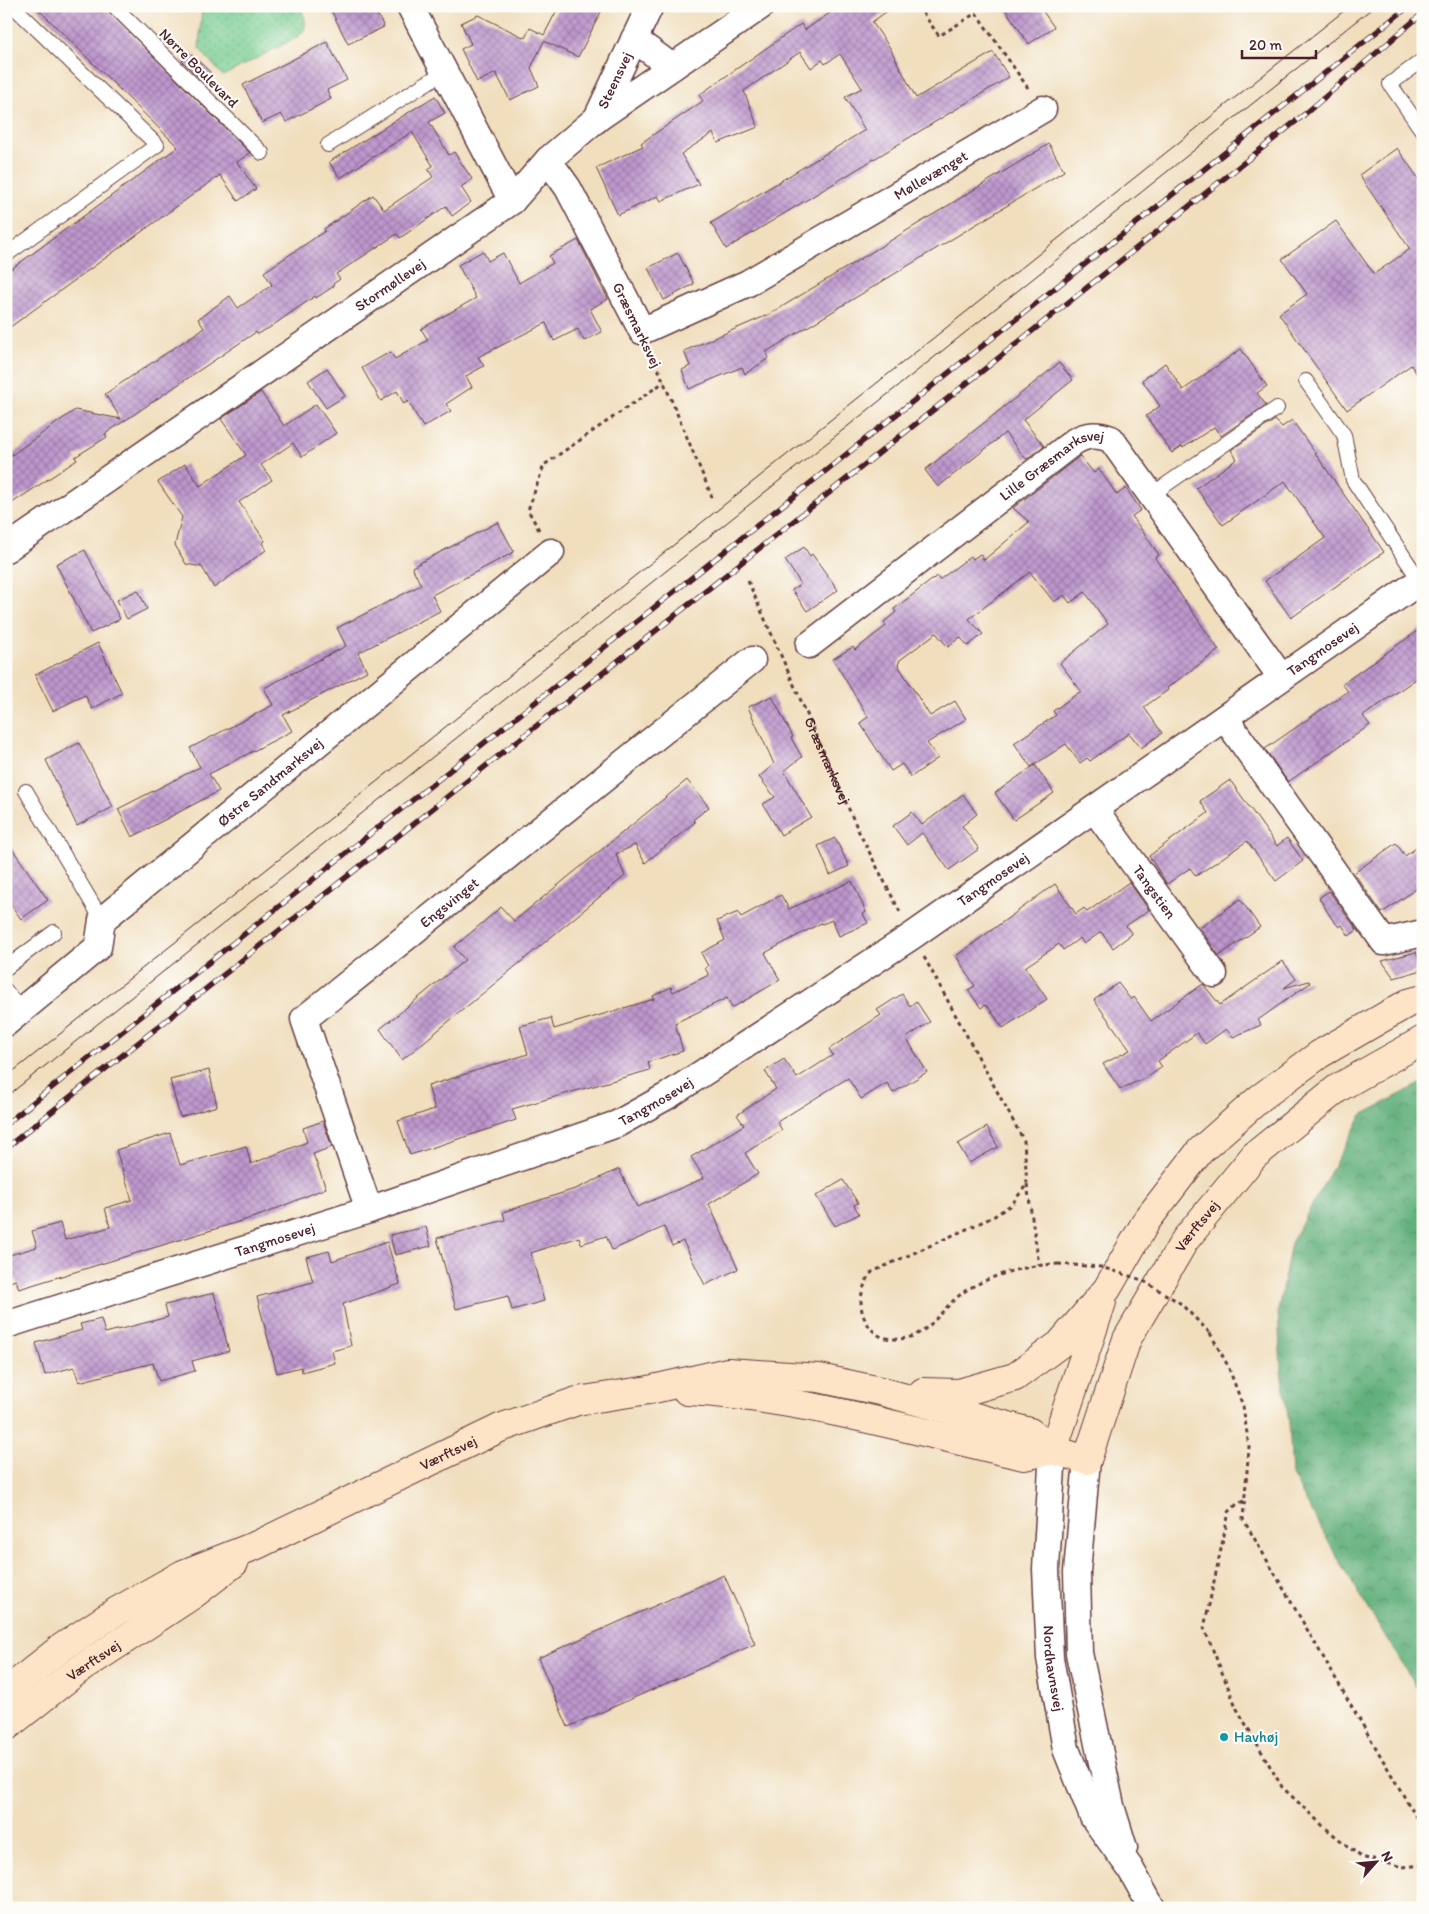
<svg xmlns="http://www.w3.org/2000/svg" width="1429" height="1914" font-family="Itim,sans-serif">
  <style>
    .green { fill: url(#green-dots); stroke: #61765e }
    .forest { fill: url(#forest-crowns); stroke: #566853 }
    .building { fill: url(#building-cross-hatch) }
    .lines { fill: none; stroke-linecap: round; stroke-linejoin: round }
    .lane-casing { stroke: #633c41; stroke-width: 16 }
    .street-casing { stroke: #633c41; stroke-width: 29 }
    .secondary-casing { stroke: #633c41; stroke-width: 30 }
    .path { stroke: #633c41; stroke-width: 3; stroke-dasharray: 4 4; stroke-linecap: butt }
    .lane { stroke: #fff; stroke-width: 14 }
    .street { stroke: #fff; stroke-width: 26 }
    .secondary { stroke: #fee4c6; stroke-width: 28 }
    .tram { stroke: #4a1f2b; stroke-width: 1 }
    .rail-casing { stroke: #4a1f2b; stroke-width: 5.5 }
    .rail { stroke: #fdfcf7; stroke-width: 4; stroke-dasharray: 11; stroke-linecap: butt }
    .path-bridge { stroke: #633c41; stroke-width: 3; stroke-dasharray: 4 4; stroke-linecap: butt }
    .culture-dot { fill: #0f9aa8; stroke: #fdfcf7; stroke-width: 2 }
    .labels { text-anchor: middle; stroke-width: 4.5; stroke-linejoin: round; paint-order: stroke }
    .street-label { font-size: 15px; fill: #4a1f2b; stroke: #fdfcf7 }
    .culture-label { font-size: 15px; fill: #0d838f; stroke: #fdfcf7; text-anchor: start }
  </style>
  <defs>
    <pattern id="green-dots" width="8" height="8" patternUnits="userSpaceOnUse" patternTransform="scale(1.25)"><rect width="8" height="8" fill="#78cd91"/><path d="M2 2h.1M6 6h.1" fill="none" stroke="#64a677" stroke-width="1.8" stroke-linecap="round"/></pattern>
    <pattern id="forest-crowns" width="20" height="18" patternUnits="userSpaceOnUse" patternTransform="scale(1.25)"><rect width="20" height="18" fill="#62b07b"/><path d="M2 6a3 3 0 1 1 6 0M12 15a3 3 0 1 1 6 0" fill="none" stroke="#538f65"/></pattern>
    <pattern id="building-cross-hatch" width="8" height="8" patternUnits="userSpaceOnUse" patternTransform="scale(1.25)"><rect width="8" height="8" fill="#bd97cd"/><path d="M0 0l8 8M0 8l8-8" fill="none" stroke="#9c7ba7"/></pattern>
  </defs>
  <rect width="100%" height="100%" fill="#fdfcf7"/>
  <filter id="ink" filterUnits="userSpaceOnUse"><feTurbulence type="fractalNoise" baseFrequency=".02" numOctaves="2"/><feDisplacementMap in="SourceGraphic" scale="10" xChannelSelector="R" yChannelSelector="G"/><feConvolveMatrix kernelMatrix="1 2 1 2 8 2 1 2 1" color-interpolation-filters="sRGB"/></filter>
  <filter id="wash" filterUnits="userSpaceOnUse"><feTurbulence type="fractalNoise" baseFrequency=".0096" numOctaves="4" result="noise"/><feDisplacementMap in="SourceGraphic" scale="20" xChannelSelector="R" yChannelSelector="G"/><feGaussianBlur stdDeviation="1.12" result="paint"/><feColorMatrix in="noise" values="0 0 0 0 0 0 0 0 0 0 0 0 0 0 0 0 0 1.4 0 .05"/><feComposite in="paint" operator="in"/></filter>
  <g filter="url(#wash)">
    <rect width="100%" height="100%" fill="#f0debd"/>
    <path class="green" d="M202 6H299C305 18 310 25 299 36L223 76 199 48Z"/>
    <path class="forest" d="M1423 1082V1698L1334 1552 1292 1475 1289 1422 1281 1372 1278 1310 1291 1243 1362 1115Z"/>
    <g id="blocks">
      <path class="building" d="M35 6H103L250 153 237 162 256 189 238 201 220 175 6 330V273L178 147Z
        M329 6H373L384 27 348 44Z
        M559 6H604L578 57 544 41 531 68 539 86 510 100 496 73 477 82 461 49 471 44 461 23 478 15 525 38 530 28 544 35Z
        M840 6H894L872 22 890 48 916 98 993 52 1009 77 726 249 711 223 865 130 845 97 862 88 840 54 825 64 822 60 811 68 800 52 744 91 758 127 718 143 713 133 681 154 699 184 661 201 658 196 618 215 596 168 643 146 641 143 703 101 699 95 801 24 805 30Z
        M1003 6H1039L1054 27 1029 44Z
        M327 42 347 80 327 90 331 99 286 122 281 114 262 123 243 85Z
        M190 53 212 74 204 83 182 61Z
        M435 96 445 113 429 122 449 155 454 152 472 179 461 187 471 202 452 216 446 206 400 238 397 234 336 274 340 279 333 284 334 286 316 298 315 296 269 328 257 334 256 332 105 434 107 437 75 457 77 460 6 507V459L75 410 121 419 105 394 204 328 198 319 230 296 238 308 272 285 264 272 325 231 324 229 373 195 384 210 433 177 428 169 433 166 412 132 340 178 329 162Z
        M1049 144 1064 171 766 352 769 358 745 374 742 367 689 389 682 370 690 366 684 351 770 314Z
        M1397 148 1423 185V383L1411 365 1347 410 1279 314 1307 294 1282 259 1336 221 1374 274 1410 249 1359 175Z
        M578 240 608 299 590 309 602 332 584 341 578 329 554 341 546 323 478 357 484 366 466 376 472 387 446 404 451 411 423 427 408 401 404 404 397 391 381 401 362 368 390 352 395 359 428 340 421 329 476 298 458 265 483 251 488 261 503 253 519 283 553 263 549 256Z
        M678 253 694 284 664 300 648 268Z
        M1241 349 1267 386 1257 393 1266 405 1221 436 1214 427 1183 448 1182 446 1172 453 1146 416 1160 406 1142 380 1165 363 1183 390Z
        M1059 363 1073 380 1023 420 1044 446 1026 459 1005 433 938 487 925 470Z
        M327 368 345 396 326 408 308 381Z
        M261 392 284 426 316 404 336 433 302 457 293 443 261 465 272 480 239 502 265 541 262 543 266 550 214 588 202 567 186 564 175 545 182 517 158 482 185 464 200 486 246 455 221 419Z
        M1275 420 1282 427 1292 420 1384 552 1291 618 1265 581 1325 538 1285 481 1223 525 1196 488 1237 459 1231 450Z
        M1080 456 1094 473 1099 469 1117 495 1126 488 1141 510 1132 516 1159 555 1155 558 1219 650 1167 688 1168 690 1144 707 1162 733 1141 748 1129 733 1090 761 1087 758 1080 763 1066 744 1031 767 1014 743 1056 715 1053 711 1081 691 1060 663 1108 624 1085 592 1070 603 1064 595 1054 602 1030 572 969 619 983 634 968 646 960 637 948 647 936 633 900 660 898 665 930 716 955 701 966 719 927 743 938 758 911 777 902 764 891 771 860 723 868 717 833 659 853 647 855 650 886 626 884 622 896 612 894 609 937 576 939 580 971 556 973 559 980 554 984 560 1029 522 1013 508Z
        M498 522 514 552 432 595 440 611 358 653 367 671 283 715 292 731 209 774 219 791 132 837 118 809 200 767 190 748 273 705 264 688 346 646 337 628 421 585 412 567Z
        M804 547 810 556 812 554 838 590 807 611 792 590 801 584 785 560Z
        M85 550 120 619 91 633 56 564Z
        M138 590 147 609 127 619 117 600Z
        M1423 627V674L1363 716 1370 725 1288 782 1265 749 1348 691 1342 684Z
        M98 643 122 693 92 709 85 695 53 711 35 675Z
        M772 696 793 737 791 738 802 757 784 771 811 817 781 835 763 804 775 797 759 777 774 764 748 707Z
        M79 743 113 807 77 826 46 760Z
        M1035 765 1054 793 1014 820 995 793Z
        M687 780 709 807 693 820 695 822 645 863 635 845 616 854 625 876 402 1060 380 1029 465 960 454 947 501 907 514 921Z
        M1230 780 1277 846 1287 838 1303 861 1276 881 1247 841 1196 876 1190 868 1167 884 1149 856 1208 813 1200 801Z
        M963 794 977 814 962 826 979 849 949 870 922 833 907 845 893 826 912 812 922 825Z
        M835 838 849 866 830 875 818 846Z
        M6 840 48 900 21 919 6 898Z
        M1396 843 1405 856 1423 843V884L1382 913 1354 873Z
        M852 881 866 912 863 914 868 923 839 936 832 920 822 924 821 923 765 953 780 980 732 1008 727 998 675 1023 683 1051 648 1062 650 1070 512 1109 516 1120 410 1155 398 1121 435 1109 428 1086 528 1054 520 1026 551 1018 554 1029 654 999 653 996 671 987 673 992 709 975 705 968 708 966 701 953 725 940 717 921 738 912 741 917 781 895 789 909Z
        M1129 882 1149 910 1126 926 1132 934 1113 948 1101 932 1084 944 1080 938 1063 950 1059 944 1025 967 1047 999 1003 1028 989 1008 985 1005 981 1008 968 990 975 986 956 956 1055 884 1076 914 1084 908 1087 912Z
        M1329 891 1357 930 1349 936 1342 925 1339 927 1332 919 1319 898Z
        M1240 899 1260 927 1219 956 1200 928Z
        M1416 952 1422 970 1394 978 1382 961Z
        M1283 961 1296 979 1284 988 1309 981 1310 983 1258 1020 1261 1025 1233 1037 1226 1029 1205 1044 1197 1033 1158 1061 1162 1067 1148 1077 1120 1089 1103 1064 1130 1050 1094 1000 1118 983 1131 1000 1134 997 1151 1021 1203 984 1220 1005Z
        M902 994 910 1006 916 1001 930 1022 906 1038 927 1072 893 1093 887 1083 861 1099 848 1078 777 1122 782 1130 745 1153 758 1174 709 1204 738 1269 705 1285 683 1241 672 1246 664 1227 612 1250 606 1236 581 1244 579 1237 531 1253 544 1301 512 1310 508 1296 456 1309 437 1238 505 1220 503 1212 578 1188 619 1169 637 1207 704 1178 691 1157 744 1125 737 1115 776 1089 765 1071 784 1059 797 1078 833 1055 829 1049 881 1015 877 1010Z
        M209 1070 217 1106 180 1117 170 1080Z
        M323 1121 332 1147 313 1154 326 1188 261 1215 19 1289 16 1280 6 1283V1256L37 1247 32 1231 60 1223 65 1240 110 1227 105 1208 132 1200 116 1150 170 1133 180 1165 246 1146 251 1164 307 1142 303 1128Z
        M987 1127 998 1147 969 1163 958 1144Z
        M843 1180 858 1203 854 1205 859 1214 835 1226 816 1196Z
        M426 1227 431 1246 395 1255 390 1235Z
        M387 1242 400 1284 343 1304 351 1346 332 1351 335 1363 302 1372 301 1367 277 1373 257 1297 313 1282 306 1257 329 1251 332 1261Z
        M214 1293 229 1351 192 1361 195 1371 159 1381 153 1363 79 1382 74 1367 45 1375 36 1343 82 1330 80 1324 101 1319 105 1333 168 1317 165 1305Z
        M724 1575 755 1644 568 1727 538 1658Z"/>
    </g>
  </g>
  <g filter="url(#ink)">
    <use href="#blocks" fill-opacity="0" stroke="#633c41" stroke-width="1"/>
    <g class="lines">
      <g class="lane-casing">
        <path id="lane" d="M114 6 262 153
          M1423 60 1390 84 1423 132
          M328 145 444 72
          M6 255 157 145 13 6
          M1306 381 1344 435 1353 480 1420 581
          M1151 495 1277 408
          M26 791 102 920
          M6 968 54 932
          M6 991 21 1011"/>
      </g>
      <g class="street-casing">
        <g id="street">
          <path d="M410 6 512 201"/>
          <path d="M634 39 672 67"/>
          <path id="s2" d="M596 120 650 6"/>
          <path id="s3" d="M548 160 568 188 642 331 748 283 1043 109"/>
          <path id="s4" d="M6 549 512 201 548 160 595 120 761 6"/>
          <path id="s5" d="M809 645 1075 441C1088 434 1098 434 1111 439L1281 677"/>
          <path d="M1225 718 1384 942 1423 933"/>
          <path id="s6" d="M1095 810 1214 974"/>
          <path id="s7" d="M6 1023 98 947 102 920 551 552"/>
          <path id="s8" d="M369 1210 304 1019 752 660"/>
          <path id="s9" d="M6 1325 369 1210 617 1124 669 1095 912 936 1423 579"/>
          <path id="s10" d="M1053 1450 1046 1569 1050 1658 1066 1749 1093 1817 1130 1868 1152 1908"/>
          <path d="M1087 1460 1077 1572 1079 1653 1111 1806 1124 1848"/>
        </g>
      </g>
      <g class="secondary-casing">
        <g id="secondary">
          <path d="M687 1391C801 1397 913 1431 1024 1456L1053 1450"/>
          <path d="M923 1392 959 1393 1015 1377 1060 1344 1107 1289 1147 1220 1200 1151 1260 1098 1320 1054 1408 1003 1423 999"/>
          <path d="M1053 1450 1102 1302"/>
          <path id="s11" d="M6 1692 61 1648 117 1611 183 1574 257 1545 500 1428 577 1401 649 1390 728 1372 819 1378 880 1391 1030 1432 1053 1450 1087 1460 1127 1339 1185 1240 1254 1156 1338 1088 1423 1040"/>
          <path id="s12" d="M6 1727 77 1671 194 1594 234 1563"/>
        </g>
      </g>
      <g class="path">
        <path d="M918 6 939 36 976 13 1028 88"/>
        <path d="M652 354 712 497"/>
        <path d="M539 530 528 510 544 465 664 382"/>
        <path id="s1" d="M748 581 859 832 901 914"/>
        <path d="M924 957 1024 1141 1027 1184 1012 1204 993 1217 872 1272C863 1284 858 1299 863 1315 867 1325 875 1336 886 1338 929 1346 938 1306 970 1288 998 1273 1027 1265 1058 1264"/>
        <path d="M1027 1184 1039 1265"/>
        <path d="M1210 1333 1228 1366 1243 1406 1249 1447 1243 1519 1423 1829"/>
        <path d="M1244 1501 1237 1504 1229 1512 1204 1628 1237 1709 1282 1787 1323 1826 1361 1857 1403 1867 1423 1865"/>
      </g>
      <use href="#lane" class="lane"/>
      <use href="#street" class="street"/>
      <use href="#secondary" class="secondary"/>
      <path class="tram" d="M6 1077 1350 6
        M6 1097 1375 6"/>
      <g class="rail-casing">
        <path id="rail" d="M6 1124 1409 6
          M6 1148 1305 114 1423 13"/>
      </g>
      <use href="#rail" class="rail"/>
      <path class="path-bridge" d="M1058 1264 1101 1267 1142 1280 1180 1303 1210 1333"/>
    </g>
  </g>
  <circle class="culture-dot" cx="1224" cy="1737" r="5"/>
  <g class="labels">
    <g class="street-label">
      <text transform="translate(199 68) rotate(45)" y="5">Nørre Boulevard</text>
      <text dy="5" stroke="none"><textPath href="#s2" startOffset="44">Steensvej</textPath></text>
      <text dy="5" stroke="none"><textPath href="#s3" startOffset="524">Møllevænget</textPath></text>
      <text dy="5" stroke="none"><textPath href="#s4" startOffset="466">Stormøllevej</textPath></text>
      <text transform="translate(637 325) rotate(64)" y="5">Græsmarksvej</text>
      <text dy="5" stroke="none"><textPath href="#s5" startOffset="304">Lille Græsmarksvej</textPath></text>
      <text dy="5" stroke="none"><textPath href="#s9" startOffset="1494">Tangmosevej</textPath></text>
      <text dy="5" stroke="none"><textPath href="#s1" startOffset="196">Græsmarksvej</textPath></text>
      <text dy="5" stroke="none"><textPath href="#s7" startOffset="364">Østre Sandmarksvej</textPath></text>
      <text dy="5" stroke="none"><textPath href="#s9" startOffset="1092">Tangmosevej</textPath></text>
      <text dy="5" stroke="none"><textPath href="#s6" startOffset="101">Tangstien</textPath></text>
      <text dy="5" stroke="none"><textPath href="#s8" startOffset="388">Engsvinget</textPath></text>
      <text dy="5" stroke="none"><textPath href="#s9" startOffset="688">Tangmosevej</textPath></text>
      <text dy="5" stroke="none"><textPath href="#s11" startOffset="1432">Værftsvej</textPath></text>
      <text dy="5" stroke="none"><textPath href="#s9" startOffset="282">Tangmosevej</textPath></text>
      <text dy="5" stroke="none"><textPath href="#s11" startOffset="505">Værftsvej</textPath></text>
      <text dy="5" stroke="none"><textPath href="#s12" startOffset="110">Værftsvej</textPath></text>
      <text dy="5" stroke="none"><textPath href="#s10" startOffset="219">Nordhavnsvej</textPath></text>
    </g>
    <g class="culture-label">
      <text x="1234" y="1742">Havhøj</text>
    </g>
  </g>
  <rect width="1429" height="1914" fill="none" stroke="#fdfcf7" stroke-width="25"/>
  <g transform="translate(1376 1862) rotate(63)" stroke="#fdfcf7" stroke-width="4" paint-order="stroke">
  <path d="M0-4L9 19L0 12L-9 19Z" fill="#4a1f2b"/>
  <text y="-8" font-size="14" font-weight="bold" text-anchor="middle" fill="#4a1f2b">N</text>
  </g>
  <path d="M1242 50v8h74v-8" fill="none" stroke="#4a1f2b" stroke-width="2.5"/>
  <text x="1249" y="50" font-size="15" fill="#4a1f2b" stroke="#fdfcf7" stroke-width="4" paint-order="stroke">20 m</text>
</svg>
